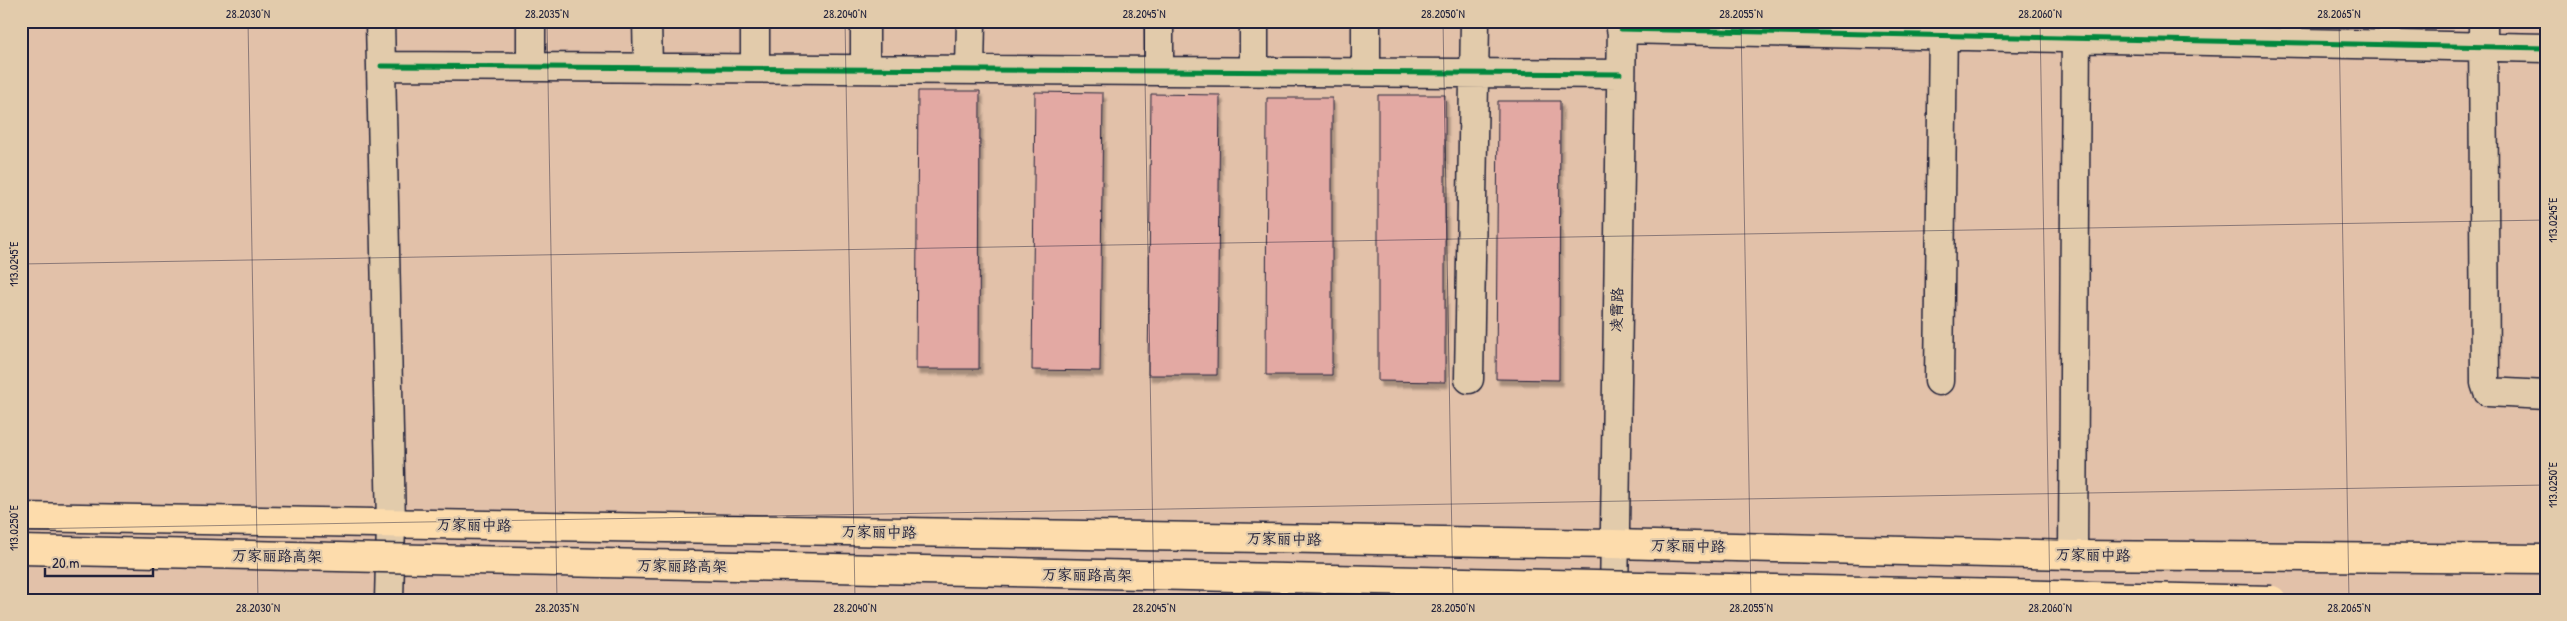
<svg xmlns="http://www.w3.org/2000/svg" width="2567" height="621" font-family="'Patrick Hand','LXGW WenKai TC',sans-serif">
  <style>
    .building { fill: #e3a9a3; stroke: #22223b; filter: url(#shadow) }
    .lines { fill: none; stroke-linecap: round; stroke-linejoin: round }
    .street-casing { stroke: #22223b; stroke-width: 31 }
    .primary-casing { stroke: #22223b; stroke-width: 31 }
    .street { stroke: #e2cbab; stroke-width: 28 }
    .primary { stroke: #fddcac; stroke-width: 28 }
    .highway-bridge-casing { stroke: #22223b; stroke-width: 31; stroke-linecap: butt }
    .highway-bridge { stroke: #fddcac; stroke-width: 28 }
    .cycleway-casing { stroke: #e2cbab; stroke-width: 8 }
    .cycleway { stroke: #00873e; stroke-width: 5 }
    .ticks { fill: none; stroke: #22223b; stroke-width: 1; stroke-opacity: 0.45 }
    .labels { text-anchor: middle; stroke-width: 4.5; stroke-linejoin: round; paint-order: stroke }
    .street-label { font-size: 15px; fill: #22223b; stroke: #e2cbab }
    .neatline { fill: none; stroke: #22223b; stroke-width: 2 }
    .ticks-label { font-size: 12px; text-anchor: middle; fill: #22223b }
  </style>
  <defs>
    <filter id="shadow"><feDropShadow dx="3" dy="5.5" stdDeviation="1" flood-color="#0004"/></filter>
  </defs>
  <rect width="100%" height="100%" fill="#e2c1a9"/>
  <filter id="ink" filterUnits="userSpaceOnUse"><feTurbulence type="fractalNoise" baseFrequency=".02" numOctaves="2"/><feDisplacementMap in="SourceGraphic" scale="10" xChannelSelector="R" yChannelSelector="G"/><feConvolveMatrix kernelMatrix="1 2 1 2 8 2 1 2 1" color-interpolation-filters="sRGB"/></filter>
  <g filter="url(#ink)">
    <path class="building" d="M918 91H980L979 369H916Z
      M1035 92 1103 93 1100 371 1032 370Z
      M1151 94 1220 95 1217 375H1148Z
      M1378 95H1445V382L1378 381Z
      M1267 98H1332V375H1266Z
      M1498 101H1560L1559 380 1496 379Z"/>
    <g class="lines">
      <g class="street-casing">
        <path id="street" d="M380 21 391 524 389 600
          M647 21 648 68
          M755 21V68
          M1366 21V71
          M2483 21 2485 383 2488 392 2546 395
          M1621 29 2546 48
          M381 66 1620 74
          M531 67V21
          M865 68V21
          M970 69 971 21
          M1159 70V21
          M1254 70V21
          M1469 379 1475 21
          M1939 381 1943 21
          M2073 555 2076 21
          M1614 600 1622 21"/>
      </g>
      <g class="primary-casing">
        <path id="primary" d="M21 517 1613 544 2073 555 2546 559"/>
      </g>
      <use href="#street" class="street"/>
      <use href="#primary" class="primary"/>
      <g class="highway-bridge-casing">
        <path id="highway-bridge" d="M21 550 2272 600"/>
      </g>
      <use href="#highway-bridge" class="highway-bridge"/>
      <g class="cycleway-casing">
        <path id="cycleway" d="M1621 29 2546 48
          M381 66 1620 74"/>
      </g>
      <use href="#cycleway" class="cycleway"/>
    </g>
  </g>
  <path class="ticks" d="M248 21 258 600M547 21 557 600M845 21 855 600M1144 21 1154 600M1443 21 1453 600M1741 21 1751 600M2040 21 2050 600M2339 21 2349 600M21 264 2546 220M21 529 2546 485"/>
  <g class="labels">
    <g class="street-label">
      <text transform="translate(1617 310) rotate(-89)" y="5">凌霄路</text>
      <text transform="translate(474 525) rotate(1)" y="5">万家丽中路</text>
      <text transform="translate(879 532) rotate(1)" y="5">万家丽中路</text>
      <text transform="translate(1284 539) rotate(1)" y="5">万家丽中路</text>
      <text transform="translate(1688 546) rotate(1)" y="5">万家丽中路</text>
      <text transform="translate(2093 555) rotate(1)" y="5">万家丽中路</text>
      <text transform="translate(277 556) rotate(1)" y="5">万家丽路高架</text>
      <text transform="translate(682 566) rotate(1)" y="5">万家丽路高架</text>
      <text transform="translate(1087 575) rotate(1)" y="5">万家丽路高架</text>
    </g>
  </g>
  <rect width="2567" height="621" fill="none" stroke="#e2cbab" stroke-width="55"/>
  <path d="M45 568v8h108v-8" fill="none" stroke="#22223b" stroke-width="2.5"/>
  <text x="52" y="568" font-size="15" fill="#22223b" stroke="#e2cbab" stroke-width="4" paint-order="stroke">20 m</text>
  <rect x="28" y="28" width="2512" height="566" class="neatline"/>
  <g class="ticks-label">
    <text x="248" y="18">28.2030°N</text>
    <text x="547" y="18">28.2035°N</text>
    <text x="845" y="18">28.2040°N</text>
    <text x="1144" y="18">28.2045°N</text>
    <text x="1443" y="18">28.2050°N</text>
    <text x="1741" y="18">28.2055°N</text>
    <text x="2040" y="18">28.2060°N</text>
    <text x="2339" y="18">28.2065°N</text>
    <text transform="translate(2553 220) rotate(-90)" y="4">113.0245°E</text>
    <text transform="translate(14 264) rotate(-90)" y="4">113.0245°E</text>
    <text transform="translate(2553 485) rotate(-90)" y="4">113.0250°E</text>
    <text transform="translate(14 528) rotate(-90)" y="4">113.0250°E</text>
    <text x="258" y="612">28.2030°N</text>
    <text x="557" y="612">28.2035°N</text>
    <text x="855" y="612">28.2040°N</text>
    <text x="1154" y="612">28.2045°N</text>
    <text x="1453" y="612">28.2050°N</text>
    <text x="1751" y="612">28.2055°N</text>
    <text x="2050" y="612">28.2060°N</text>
    <text x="2349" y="612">28.2065°N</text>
  </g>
</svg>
